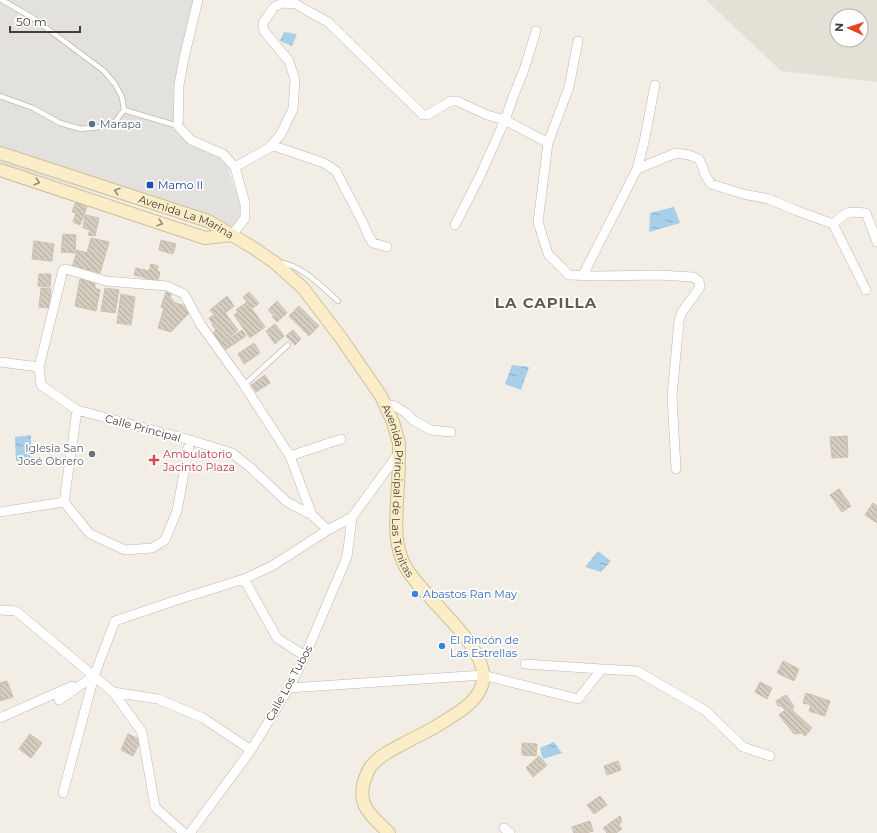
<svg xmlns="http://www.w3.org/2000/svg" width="877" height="833" font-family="Montserrat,sans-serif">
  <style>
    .residential { fill: #e5e0d5; fill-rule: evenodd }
    .parking { fill: #e3e1de }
    .water { fill: url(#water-ripples) }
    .building { fill: url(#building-back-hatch); stroke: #ccc1b0 }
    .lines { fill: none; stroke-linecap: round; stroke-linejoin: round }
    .service-casing { stroke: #bfb8ad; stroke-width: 6 }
    .minor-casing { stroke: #bfb8ad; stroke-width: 10 }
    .secondary-casing { stroke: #cec099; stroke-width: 14 }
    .service { stroke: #fff; stroke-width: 4.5 }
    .minor { stroke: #fff; stroke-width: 9 }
    .secondary { stroke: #faedc8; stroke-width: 12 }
    .oneway { stroke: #968d78 }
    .service-dot { fill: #5c6f8a; stroke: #fff; stroke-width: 1.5 }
    .transit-dot { fill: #1a4fb4; stroke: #fff; stroke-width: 1.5 }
    .worship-dot { fill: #6b7280; stroke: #fff; stroke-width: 1.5 }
    .health-dot { fill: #e0444e; stroke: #fff; stroke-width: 1.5 }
    .shop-dot { fill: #3f7fe0; stroke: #fff; stroke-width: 1.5 }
    .labels { text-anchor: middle; stroke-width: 3.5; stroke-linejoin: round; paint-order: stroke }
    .service-label { font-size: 11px; fill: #4e5e75; stroke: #fff; text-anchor: start }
    .transit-label { font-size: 11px; fill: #164399; stroke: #fff; text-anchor: start }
    .street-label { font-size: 11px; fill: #443e36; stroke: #fff }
    .worship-label { font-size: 11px; fill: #5b616d; stroke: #fff; text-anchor: end }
    .health-label { font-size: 11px; fill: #be3a42; stroke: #fff; text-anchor: start }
    .shop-label { font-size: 11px; fill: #366cbe; stroke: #fff; text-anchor: start }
    .district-label { font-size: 15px; font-weight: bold; letter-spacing: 1px; fill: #665c4e; stroke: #fff }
  </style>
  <defs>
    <pattern id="water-ripples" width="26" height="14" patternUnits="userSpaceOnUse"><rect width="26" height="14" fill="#a7cfea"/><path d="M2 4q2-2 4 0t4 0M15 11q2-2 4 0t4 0" fill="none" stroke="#8aa9be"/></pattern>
    <pattern id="building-back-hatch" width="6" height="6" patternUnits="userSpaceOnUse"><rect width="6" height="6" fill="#d5ccc0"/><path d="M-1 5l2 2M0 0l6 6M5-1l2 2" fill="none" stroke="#aea79d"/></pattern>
  </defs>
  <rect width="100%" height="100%" fill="#f2eee6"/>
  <path class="residential" d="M706 0H877V82L781 71ZM837 16H861V40H837Z"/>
  <path class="parking" d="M0 0H199L178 108 191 140 223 154 245 218 232 235 0 163Z"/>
  <path class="water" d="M284 32 297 34 292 46 280 41Z
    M674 207 680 223 649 232 650 213Z
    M512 365 529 367 521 390 505 384Z
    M31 435V460L16 461 15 437Z
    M598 551 611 561 601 572 585 567Z
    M554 742 562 753 543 759 540 748Z"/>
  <path class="building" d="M76 202 87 207 80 225 73 222 76 213 72 212Z
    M85 215 99 218 95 236 88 235 90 230 83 228Z
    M63 234 76 235 75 253 61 252Z
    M91 238 109 242 100 273 84 269 83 271 72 268 77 250 87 253Z
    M161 240 176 244 173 254 159 250Z
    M34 241 54 244 52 261 32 259Z
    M151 264 158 266 157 271 160 272 158 281 134 275 136 268 149 271Z
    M39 274H51L50 287 38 286Z
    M80 279 95 282V288L100 290 96 311 75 306Z
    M41 288 51 289 49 308 39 307Z
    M105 288 119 290 115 313 101 311Z
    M166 292 171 294 170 299 173 300V302L188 307 189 313 171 332 158 328 164 308 161 307Z
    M249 292 259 303 253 308 243 297Z
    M121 294 135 297 131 325 117 323Z
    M227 296 234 306 225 313 238 330 221 344 213 333 216 330 212 325 213 324 209 318 214 315 210 310Z
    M277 301 287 313 277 322 272 317 274 316 268 310Z
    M247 302 265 327 250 338 234 315 238 312 236 310Z
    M299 306 319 326 309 336 289 316Z
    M275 324 284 336 275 344 266 331Z
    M242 330 246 336 225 350 221 344Z
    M293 330 301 339 295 345 286 336Z
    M254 343 260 353 244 364 238 354Z
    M265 375 270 383 256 392 251 385Z
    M847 436 848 457 832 458 830 437Z
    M839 489 851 506 842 512 830 495Z
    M873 503 877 506V523L865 515Z
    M783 661 799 669 794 681 777 673Z
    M7 681 13 697 0 701V683Z
    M760 682 772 688 767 699 755 692Z
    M806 693 830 701 825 716 809 711 811 705 803 703Z
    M786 695 794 706 792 710 812 728 805 736 801 733 794 734 779 715 785 710 781 706H778L776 701Z
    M30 734 42 743 31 758 19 749Z
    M128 734 141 740 133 756 121 750Z
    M522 743 537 744 536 756 522 755Z
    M539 756 547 765 533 777 526 768Z
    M618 761 621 770 607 775 604 766Z
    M600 796 607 805 594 814 587 805Z
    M620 816 622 821 619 825 622 829 616 833H607L603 828Z
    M590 821 593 831 586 833H574L572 827Z"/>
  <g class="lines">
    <g class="service-casing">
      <path id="service" d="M2 0 33 18 104 71 115 84 122 97 124 110
        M0 96 33 108 60 123 81 129 99 127 115 122 124 110
        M124 110 178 126
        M278 262C302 265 321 286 338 301
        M244 385 288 345"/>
    </g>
    <g class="minor-casing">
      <path id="minor" d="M198 0 184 58 179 85 178 126 191 140 223 154 235 167 245 204V218L232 235
        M548 143 569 87 578 41
        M271 145 324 163 336 171 363 223 368 235 373 243 387 247
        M235 167 269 148 281 134 293 109 295 80 289 61 264 31 263 23 274 7 282 3 296 4 306 10 328 22 423 115H427L451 101H457L487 115 505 120 548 143 538 222 548 254 569 275 598 276 659 275 693 277 699 281 700 287 682 312 679 321 672 396 676 469
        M637 169 644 142 655 85
        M833 224C847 211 847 211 866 213L877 242
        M455 225 479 178 505 120 513 97 524 70 536 31
        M583 275 637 169 676 153 689 155 699 159 703 168 705 175 711 184 743 194 769 199 795 210 833 224 866 290
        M0 362 39 367 41 385 77 410 190 440 232 453 251 468 287 502 312 515 328 530
        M39 367 62 274 63 270 66 269 106 281 167 286 184 294 201 325 244 385 290 456 312 515
        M384 404 395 406 406 413 413 420 431 430 451 432
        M77 410 64 502 90 534 125 550 152 548 165 540 177 511 190 440
        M290 456 341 439
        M0 512 64 502
        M244 579 277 638 305 656
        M0 610 16 611 113 692 142 732 155 807 184 833
        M525 664 602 669
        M289 688 483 675 578 699 602 669 637 671 706 711 743 747 770 756
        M113 692 158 699 203 718 251 750
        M59 700 94 676 115 621 177 600 244 579 272 566 328 530 352 517 399 453
        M0 718 72 686
        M63 793 94 676
        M504 828 510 833
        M190 833 251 750 289 688 305 656 347 557 352 517"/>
    </g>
    <g class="secondary-casing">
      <g id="secondary">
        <path id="s1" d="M0 153 208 221 252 247 274 262 303 288 341 338 381 396 393 422 399 443V453C399 469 398 485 397 501 396 524 394 542 404 564 419 596 494 648 482 685 477 700 464 709 451 717 439 725 427 732 414 738 400 746 382 753 371 766 367 772 365 778 363 785 362 792 362 800 365 806 370 816 381 825 389 833"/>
        <path d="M0 170 205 238 232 235"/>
      </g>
    </g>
    <use href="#service" class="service"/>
    <use href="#minor" class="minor"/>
    <use href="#secondary" class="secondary"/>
  </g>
  <defs><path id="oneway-chevron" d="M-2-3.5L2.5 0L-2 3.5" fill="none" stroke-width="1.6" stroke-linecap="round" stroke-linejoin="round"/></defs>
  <g class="oneway">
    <use href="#oneway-chevron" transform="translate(37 182) rotate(18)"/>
    <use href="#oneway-chevron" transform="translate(117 191) rotate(-162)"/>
    <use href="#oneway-chevron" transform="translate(160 223) rotate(18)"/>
  </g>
  <circle class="service-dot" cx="92" cy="124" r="4"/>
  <rect class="transit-dot" x="146" y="181" width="8" height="8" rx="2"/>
  <circle class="worship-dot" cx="92" cy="454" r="4"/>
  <path class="health-dot" d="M152 454h4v4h4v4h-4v4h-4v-4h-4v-4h4z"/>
  <g class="shop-dot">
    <circle cx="415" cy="594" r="4"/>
    <circle cx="442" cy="646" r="4"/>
  </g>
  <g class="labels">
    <g class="service-label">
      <text x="100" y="128">Marapa</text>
    </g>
    <g class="transit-label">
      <text x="158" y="189">Mamo II</text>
    </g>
    <g class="street-label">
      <text dy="4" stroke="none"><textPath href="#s1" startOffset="197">Avenida La Marina</textPath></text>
      <text transform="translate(143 428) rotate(15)" y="4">Calle Principal</text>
      <text dy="4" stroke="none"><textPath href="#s1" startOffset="567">Avenida Principal de Las Tunitas</textPath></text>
      <text transform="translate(289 683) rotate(-61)" y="4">Calle Los Tubos</text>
    </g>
    <g class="worship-label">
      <text x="84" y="452">Iglesia San<tspan x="84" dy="13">José Obrero</tspan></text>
    </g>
    <g class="health-label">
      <text x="163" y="458">Ambulatorio<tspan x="163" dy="13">Jacinto Plaza</tspan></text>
    </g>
    <g class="shop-label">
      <text x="423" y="598">Abastos Ran May</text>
      <text x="450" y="644">El Rincón de<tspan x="450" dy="13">Las Estrellas</tspan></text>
    </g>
    <g class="district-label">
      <text x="546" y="308">LA CAPILLA</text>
    </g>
  </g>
  <g transform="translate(849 28) rotate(273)"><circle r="19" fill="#ffffff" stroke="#b4b2af"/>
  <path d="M0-3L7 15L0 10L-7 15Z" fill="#e84126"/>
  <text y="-6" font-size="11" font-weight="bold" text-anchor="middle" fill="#443e36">N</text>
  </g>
  <path d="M10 26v6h70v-6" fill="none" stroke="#443e36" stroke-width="2"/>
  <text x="16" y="26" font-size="12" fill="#443e36" stroke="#ffffff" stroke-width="3" paint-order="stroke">50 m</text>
</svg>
